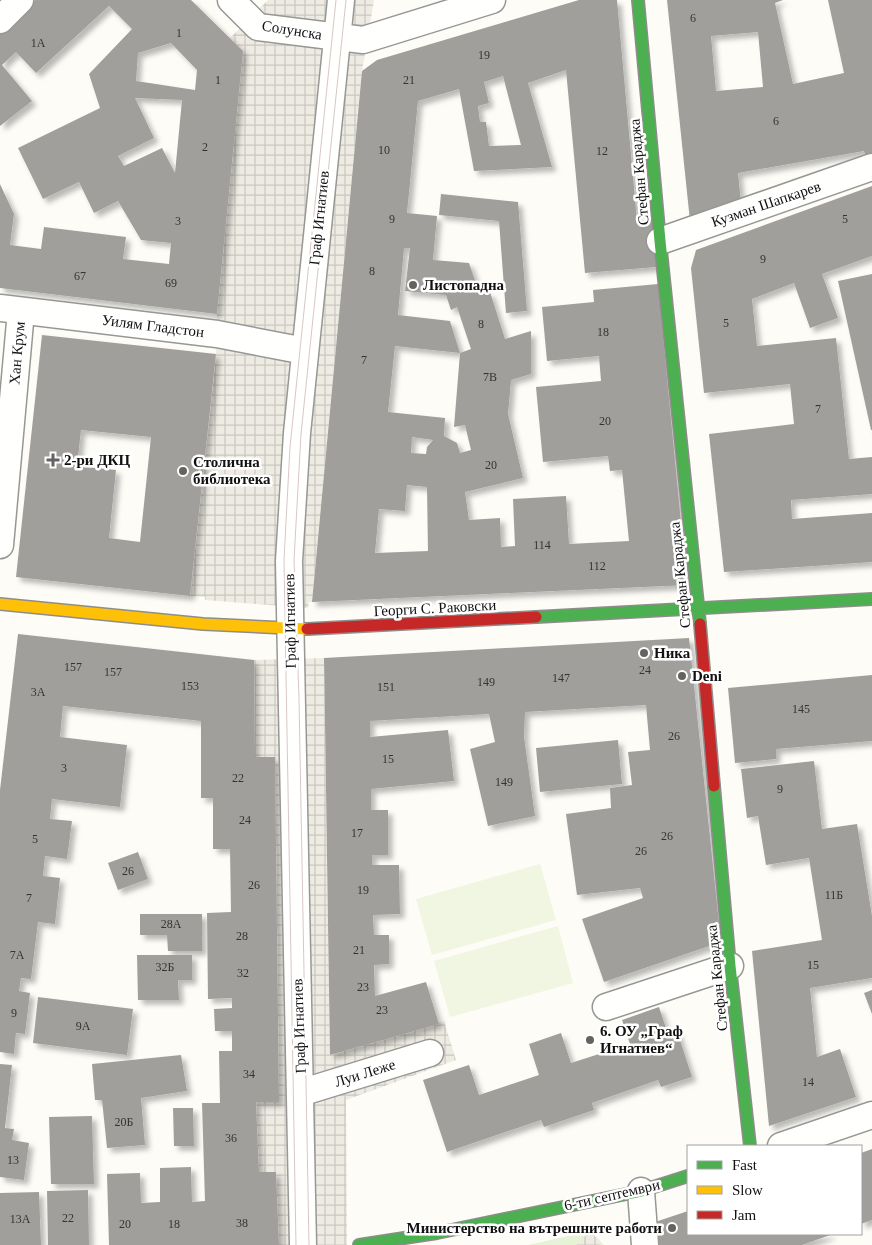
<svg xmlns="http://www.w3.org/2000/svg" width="872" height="1245" font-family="Georgia,serif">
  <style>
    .park { fill: #e7f3d7 }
    .pitch { fill: #f0f6e1 }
    .plaza { fill: url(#plaza-grid) }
    .building { fill: #a19f9c; fill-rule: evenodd; filter: url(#shadow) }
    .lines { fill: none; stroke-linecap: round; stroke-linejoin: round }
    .street-casing { stroke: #979795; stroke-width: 29 }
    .fast-casing { stroke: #8e8d8b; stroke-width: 14 }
    .slow-casing { stroke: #8e8d8b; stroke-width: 14 }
    .jam-casing { stroke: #8e8d8b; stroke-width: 14 }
    .street { stroke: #fffffe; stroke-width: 26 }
    .fast { stroke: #4caf50; stroke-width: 11 }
    .slow { stroke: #ffc107; stroke-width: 11 }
    .jam { stroke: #c62828; stroke-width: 11 }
    .tram { stroke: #d9c6c7; stroke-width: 1 }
    .poi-dot { fill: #646362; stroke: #fff; stroke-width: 2 }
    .labels { text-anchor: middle; stroke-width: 5; stroke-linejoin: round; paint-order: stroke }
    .number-label { font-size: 12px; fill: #353434 }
    .street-label { font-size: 15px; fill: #111; stroke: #fff }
    .poi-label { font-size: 15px; font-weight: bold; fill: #111; stroke: #fff; text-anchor: start }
  </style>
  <defs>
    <pattern id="plaza-grid" width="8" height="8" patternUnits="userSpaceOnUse" patternTransform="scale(1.25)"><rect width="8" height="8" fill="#edebe2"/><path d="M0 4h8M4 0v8" fill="none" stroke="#cac8c1"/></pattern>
    <filter id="shadow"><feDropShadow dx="4.5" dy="4.5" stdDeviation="2.5" flood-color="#0004"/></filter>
  </defs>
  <rect width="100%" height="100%" fill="#fdfcf7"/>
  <path class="park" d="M590 1231 604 1245H528Z"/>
  <path class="pitch" d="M540 864 556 920 432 955 416 899Z
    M558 926 573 983 450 1017 434 961Z"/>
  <path class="plaza" d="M268 0H374L362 71 312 602H309L308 608 205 600V597L190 596 216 356 217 314 242 51 230 38Z
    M324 658 330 1055 444 1021 456 1060 346 1100 347 1245H279L276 1172H259L256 1102H279L275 758 255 757 254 660Z
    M590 1231 602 1243 599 1245H576Z"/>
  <path class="building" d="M35 0H191L243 51 217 314 0 288V184L14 214 10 245 41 249 44 227 126 237 123 259 169 264 171 243 141 240 118 201 94 213 79 182 43 199 18 148 100 108 89 74 132 29 109 6 36 73 16 52 2 65 32 101 0 126V32ZM171 43 197 70 195 90 136 81 138 53ZM135 98 182 100 175 173 162 148 124 166 118 156 154 138Z
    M579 0H617L637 221 652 220 656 267 585 273 566 70 528 83 552 167 474 171 459 89 418 101 407 213 437 216 433 260 469 263 480 295 490 292 505 339 531 331V374L511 380 508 414 523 478 465 492 469 520 500 518 501 547 515 546 513 499 566 496 569 544 629 541 622 470 610 471 608 456 543 462 536 387 601 381 599 356 547 361 542 307 594 302 593 290 658 284 687 585 312 602 362 71 377 60ZM503 76 521 145 489 146 486 122H480L478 106 489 103 484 82ZM404 248H410L405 291 446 295 451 310 457 307 471 349 460 353 454 427 465 425 471 450 460 453 457 443 444 436 445 418 388 412 395 346 460 353 450 321 398 315ZM412 437 433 440 427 447 426 454 411 453ZM407 485 427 487 428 551 375 553 379 509 405 511Z
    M667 0H783L775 3 793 84 844 73 828 0H872V156L866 158 864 151 738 173 741 203 690 221ZM758 32 763 87 716 91 711 36Z
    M872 186V256L822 274 838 318 810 328 794 283 752 299 757 346 836 338 849 459 872 457V494L791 500 792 519 872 513V562L724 572 709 434 794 424 790 384 704 393 691 268 696 250Z
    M441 194 518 202 527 311 506 313 499 221 439 215Z
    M872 274V430H871L838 281Z
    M42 335 216 354 190 596 16 577ZM81 430 151 437 140 542 109 538 116 470 77 466Z
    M18 634 254 660 255 757H275L279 1102H256L259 1172H276L279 1245H109L107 1174 140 1173 141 1203 160 1202V1168L191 1167 192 1202 205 1201 202 1103H220L219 1051H232V1031H215L214 1009 232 1008V998L208 999 207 913 231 912 230 849H213V798H201V721L63 706 60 737 127 745 120 807 52 799 50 819 72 821 67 859 45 856 43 876 60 878 55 924 38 922 31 979 21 978 19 991 30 993 25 1034 16 1033 14 1054 0 1052V790Z
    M689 638 721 942 604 982 582 919 643 898 640 888 577 895 566 814 611 808 610 788 632 785 628 752 650 750 646 705 525 712 524 737 535 816 488 826 470 749 495 742 489 714 370 721V737L448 730 454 781 371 789V810H388V855H372V865H399L400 914 373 915 374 935H389V964L374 965 375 996 426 982 439 1024 330 1055 324 658Z
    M872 675V741L776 749V759L735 763 728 688Z
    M618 740 622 784 540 792 536 748Z
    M814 761 822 829 857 824 872 916V978L810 988 817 1057 840 1049 856 1097 769 1126 752 951 822 940 809 858 766 865 758 816 747 818 741 769Z
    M138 852 148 879 118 890 108 863Z
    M140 914H202V951H168L167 935H140Z
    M137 955H192V980H178L179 1000H138Z
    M872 990V1014L864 993Z
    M38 997 133 1009 127 1055 33 1043Z
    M659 1007 667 1031 676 1028 692 1077 661 1087 658 1080 592 1103 594 1110 544 1127 541 1120 447 1152 423 1080 469 1065 479 1095 539 1075 529 1044 561 1033 571 1063 630 1044 622 1020Z
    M181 1055 187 1091 141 1098 145 1145 107 1148 102 1100H95L92 1064Z
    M0 1064 12 1065 5 1128 14 1129 12 1140 29 1143 24 1180 0 1177Z
    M173 1108H193L194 1146H174Z
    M92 1116 94 1184H51L49 1117Z
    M872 1149V1220L861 1224V1153Z
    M88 1190 89 1245H48L47 1191Z
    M39 1192 41 1245H0V1193Z
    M688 1211V1234H833L802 1245H657L655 1222Z"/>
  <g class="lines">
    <g class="street-casing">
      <path id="street" d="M231 0 258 27 363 40 492 0
        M0 20 20 0
        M660 241 872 167
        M0 308 217 334 305 351
        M0 545 21 311
        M606 1007 730 966
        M300 1093 430 1053
        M781 1146 872 1115
        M641 1191 645 1245
        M303 1245 289 561 297 433 341 0"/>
    </g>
    <g class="fast-casing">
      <path id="fast" d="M638 0 660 241 700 624
        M536 617 872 599
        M714 786 730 966 750 1146
        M359 1245 437 1233 641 1191 688 1176"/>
    </g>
    <g class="slow-casing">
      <path id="slow" d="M0 604 203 624 307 629"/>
    </g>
    <g class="jam-casing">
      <path id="jam" d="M700 624 714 786
        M307 629 536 617"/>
    </g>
    <use href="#street" class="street"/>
    <use href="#fast" class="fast"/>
    <use href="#slow" class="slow"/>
    <use href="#jam" class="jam"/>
    <path class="tram" d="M296 1245 284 560 290 447 336 0
      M309 1245 299 698 294 560 301 434 346 0"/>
  </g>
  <g class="poi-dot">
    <circle cx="413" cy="285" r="5"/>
    <path d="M50.5 452.5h5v5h5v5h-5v5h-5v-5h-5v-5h5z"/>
    <circle cx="183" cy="471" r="5"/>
    <circle cx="644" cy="653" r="5"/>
    <circle cx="682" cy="676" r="5"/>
    <circle cx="590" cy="1040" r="5"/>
    <circle cx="672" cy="1228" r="5"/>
  </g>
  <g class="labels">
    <g class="number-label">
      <text x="693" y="22">6</text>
      <text x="179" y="37">1</text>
      <text x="38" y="47">1А</text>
      <text x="484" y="59">19</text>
      <text x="218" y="84">1</text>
      <text x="409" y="84">21</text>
      <text x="776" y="125">6</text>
      <text x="205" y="151">2</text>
      <text x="384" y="154">10</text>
      <text x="602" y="155">12</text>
      <text x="392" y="223">9</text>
      <text x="845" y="223">5</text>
      <text x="178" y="225">3</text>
      <text x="763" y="263">9</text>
      <text x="372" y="275">8</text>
      <text x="80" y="280">67</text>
      <text x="171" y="287">69</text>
      <text x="726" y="327">5</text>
      <text x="481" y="328">8</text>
      <text x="603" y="336">18</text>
      <text x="364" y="364">7</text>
      <text x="490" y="381">7В</text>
      <text x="818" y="413">7</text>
      <text x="605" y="425">20</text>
      <text x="491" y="469">20</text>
      <text x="542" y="549">114</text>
      <text x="597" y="570">112</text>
      <text x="73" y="671">157</text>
      <text x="645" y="674">24</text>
      <text x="113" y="676">157</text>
      <text x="561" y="682">147</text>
      <text x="486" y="686">149</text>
      <text x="190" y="690">153</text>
      <text x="386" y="691">151</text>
      <text x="38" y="696">3А</text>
      <text x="801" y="713">145</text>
      <text x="674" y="740">26</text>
      <text x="388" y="763">15</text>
      <text x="64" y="772">3</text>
      <text x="238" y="782">22</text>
      <text x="504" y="786">149</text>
      <text x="780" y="793">9</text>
      <text x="245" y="824">24</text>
      <text x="357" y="837">17</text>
      <text x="667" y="840">26</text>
      <text x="35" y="843">5</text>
      <text x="641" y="855">26</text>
      <text x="128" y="875">26</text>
      <text x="254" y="889">26</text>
      <text x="363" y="894">19</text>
      <text x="834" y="899">11Б</text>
      <text x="29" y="902">7</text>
      <text x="171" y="928">28А</text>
      <text x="242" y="940">28</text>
      <text x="359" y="954">21</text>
      <text x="17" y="959">7А</text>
      <text x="813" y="969">15</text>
      <text x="165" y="971">32Б</text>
      <text x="243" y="977">32</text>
      <text x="363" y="991">23</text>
      <text x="382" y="1014">23</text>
      <text x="14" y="1017">9</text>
      <text x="83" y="1030">9А</text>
      <text x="249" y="1078">34</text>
      <text x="808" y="1086">14</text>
      <text x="124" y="1126">20Б</text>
      <text x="231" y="1142">36</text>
      <text x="13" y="1164">13</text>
      <text x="68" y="1222">22</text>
      <text x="20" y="1223">13А</text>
      <text x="242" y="1227">38</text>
      <text x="125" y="1228">20</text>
      <text x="174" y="1228">18</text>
    </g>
    <g class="street-label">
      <text transform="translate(292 30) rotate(9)" y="5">Солунска</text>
      <text transform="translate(639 172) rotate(-95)" y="5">Стефан Караджа</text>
      <text transform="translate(766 204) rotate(-19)" y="5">Кузман Шапкарев</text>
      <text transform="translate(319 218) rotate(-84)" y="5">Граф Игнатиев</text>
      <text transform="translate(153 326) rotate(7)" y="5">Уилям Гладстон</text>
      <text transform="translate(17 353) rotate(-85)" y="5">Хан Крум</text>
      <text transform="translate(680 575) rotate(-96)" y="5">Стефан Караджа</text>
      <text transform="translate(435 608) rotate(-3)" y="5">Георги С. Раковски</text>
      <text transform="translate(290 621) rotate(-91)" y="5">Граф Игнатиев</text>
      <text transform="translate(717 978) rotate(-96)" y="5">Стефан Караджа</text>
      <text transform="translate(299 1026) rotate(-92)" y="5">Граф Игнатиев</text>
      <text transform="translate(365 1073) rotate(-17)" y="5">Луи Леже</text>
      <text transform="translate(612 1195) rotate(-13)" y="5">6-ти септември</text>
    </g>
    <g class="poi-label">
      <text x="423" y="290">Листопадна</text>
      <text x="64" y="465">2-ри ДКЦ</text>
      <text x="193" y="467">Столична<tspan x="193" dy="17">библиотека</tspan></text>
      <text x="654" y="658">Ника</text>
      <text x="692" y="681">Deni</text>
      <text x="600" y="1036">6. ОУ „Граф<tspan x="600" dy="17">Игнатиев“</tspan></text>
      <text x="662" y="1233" text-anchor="end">Министерство на вътрешните работи</text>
    </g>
  </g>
  <rect x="687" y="1145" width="175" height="90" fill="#ffffff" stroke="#a0a0a0"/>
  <rect x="697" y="1161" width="25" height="8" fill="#4caf50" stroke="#a0a0a0"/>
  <text x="732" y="1170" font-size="15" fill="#111111">Fast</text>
  <rect x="697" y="1186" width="25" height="8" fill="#ffc107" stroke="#a0a0a0"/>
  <text x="732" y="1195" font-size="15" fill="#111111">Slow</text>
  <rect x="697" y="1211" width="25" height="8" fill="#c62828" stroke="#a0a0a0"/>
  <text x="732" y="1220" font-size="15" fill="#111111">Jam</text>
</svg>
